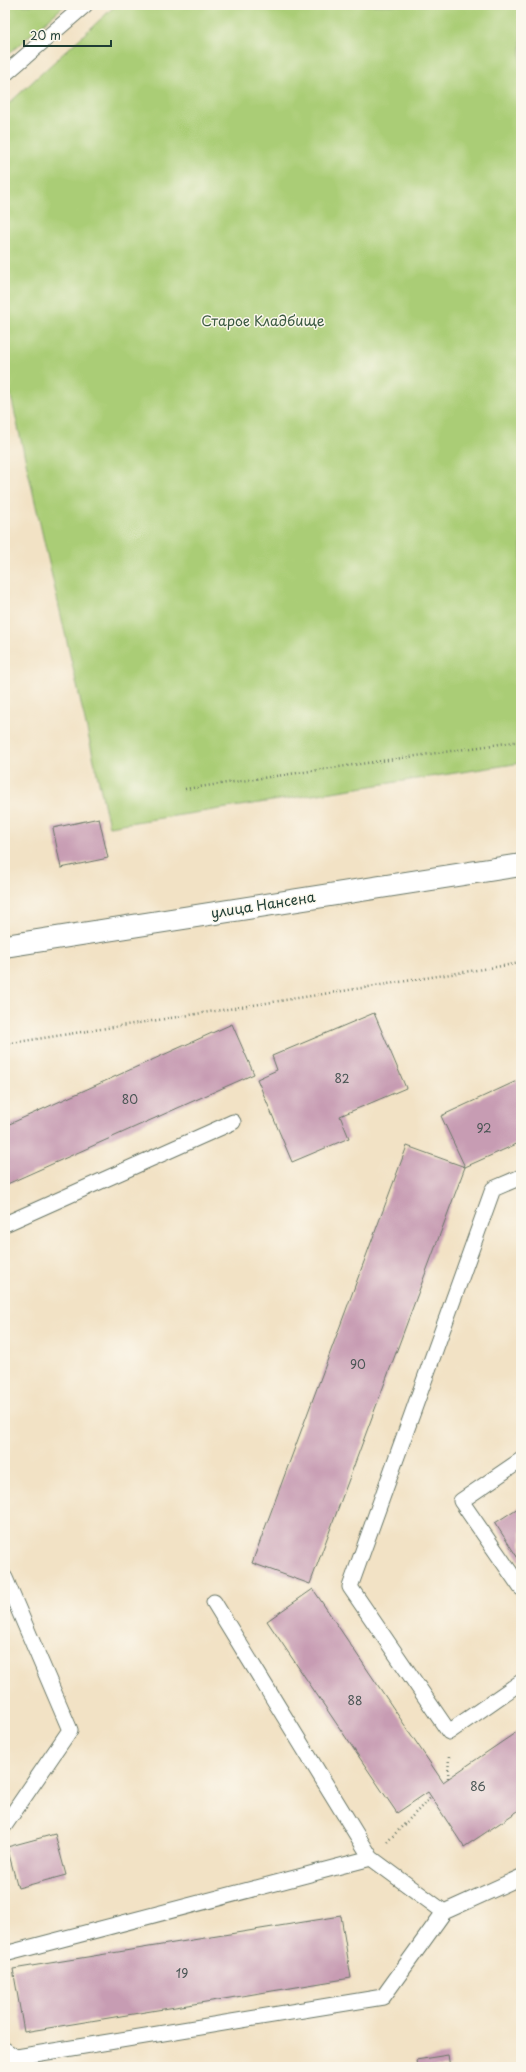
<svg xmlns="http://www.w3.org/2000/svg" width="526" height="2072" font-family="'Playpen Sans',sans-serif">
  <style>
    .green { fill: #aacd76; stroke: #648555 }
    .building { fill: #c79cb3 }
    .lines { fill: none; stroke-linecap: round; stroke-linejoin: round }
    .service-casing { stroke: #697767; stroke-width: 17 }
    .tertiary-casing { stroke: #697767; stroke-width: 24 }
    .path { stroke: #697767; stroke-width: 2.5; stroke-dasharray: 1 3; stroke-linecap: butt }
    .service { stroke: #fff; stroke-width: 15 }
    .tertiary { stroke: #fff; stroke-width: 22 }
    .labels { text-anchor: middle; stroke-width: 3; stroke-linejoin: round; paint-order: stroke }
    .number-label { font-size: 12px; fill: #495554 }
    .park-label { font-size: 14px; fill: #3b5a41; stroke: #fbf7ec }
    .street-label { font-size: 14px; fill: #1f3d34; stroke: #fbf7ec }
  </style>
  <rect width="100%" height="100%" fill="#fbf7ec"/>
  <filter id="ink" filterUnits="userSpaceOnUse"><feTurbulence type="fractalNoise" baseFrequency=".025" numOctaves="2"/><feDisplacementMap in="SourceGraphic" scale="8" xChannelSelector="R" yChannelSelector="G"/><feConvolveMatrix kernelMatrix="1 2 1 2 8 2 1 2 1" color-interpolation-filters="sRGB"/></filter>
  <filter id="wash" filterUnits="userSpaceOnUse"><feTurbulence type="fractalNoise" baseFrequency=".012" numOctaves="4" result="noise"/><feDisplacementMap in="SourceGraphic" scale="16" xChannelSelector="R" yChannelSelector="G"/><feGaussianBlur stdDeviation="0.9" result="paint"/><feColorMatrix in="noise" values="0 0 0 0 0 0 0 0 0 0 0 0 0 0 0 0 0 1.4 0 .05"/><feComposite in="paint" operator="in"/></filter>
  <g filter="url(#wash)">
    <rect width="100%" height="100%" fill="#f2e2c5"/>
    <path class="green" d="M5 5H65L5 57Z
      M116 5H521V763L109 826 5 370V107Z"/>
    <g id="blocks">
      <path class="building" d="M99 818 108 858 61 868 53 828Z
        M374 1013 406 1088 340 1116 349 1138 292 1162 257 1079 277 1070 272 1056Z
        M232 1024 254 1074 5 1185V1126Z
        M521 1079V1142L465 1167 441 1116Z
        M407 1146 465 1167 310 1584 252 1563Z
        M521 1506V1563L495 1523Z
        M313 1589 443 1782 521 1729V1809L464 1847 428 1792 397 1813 267 1621Z
        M55 1834 66 1875 18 1888 7 1847Z
        M341 1916 351 1978 24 2032 13 1969Z
        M448 2055 450 2067H417L416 2060Z"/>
    </g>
  </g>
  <g filter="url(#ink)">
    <use href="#blocks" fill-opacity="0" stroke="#697767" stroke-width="1"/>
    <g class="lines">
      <g class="service-casing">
        <path id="service" d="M5 74 85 5
          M521 1177 493 1189 350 1587 449 1732 521 1682
          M5 1224 233 1122
          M521 1460 461 1501 521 1588
          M5 1578 70 1730 5 1825
          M214 1602 371 1858
          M5 1954 371 1858 444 1912 521 1877
          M5 2050 30 2067
          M17 2057 383 1997 444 1912"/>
      </g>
      <g class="tertiary-casing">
        <path id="tertiary" d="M5 946 521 865"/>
      </g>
      <path class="path" d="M185 789 521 741
        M5 1044 521 963
        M448 1778 449 1755
        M387 1842 431 1797"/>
      <use href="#service" class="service"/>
      <use href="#tertiary" class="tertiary"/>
    </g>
  </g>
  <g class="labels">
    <g class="number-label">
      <text x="342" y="1083">82</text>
      <text x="130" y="1104">80</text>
      <text x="484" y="1133">92</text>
      <text x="358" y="1369">90</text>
      <text x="355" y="1705">88</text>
      <text x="478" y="1791">86</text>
      <text x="182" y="1978">19</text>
    </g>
    <g class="park-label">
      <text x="263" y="326">Старое Кладбище</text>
    </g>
    <g class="street-label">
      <text transform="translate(263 905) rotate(-9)" y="5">улица Нансена</text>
    </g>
  </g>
  <rect width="526" height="2072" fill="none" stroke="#fbf7ec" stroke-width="20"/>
  <path d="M24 40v6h87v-6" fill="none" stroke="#1f3d34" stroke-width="2"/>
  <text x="30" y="40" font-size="12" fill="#1f3d34" stroke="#fbf7ec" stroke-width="3" paint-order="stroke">20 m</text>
</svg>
